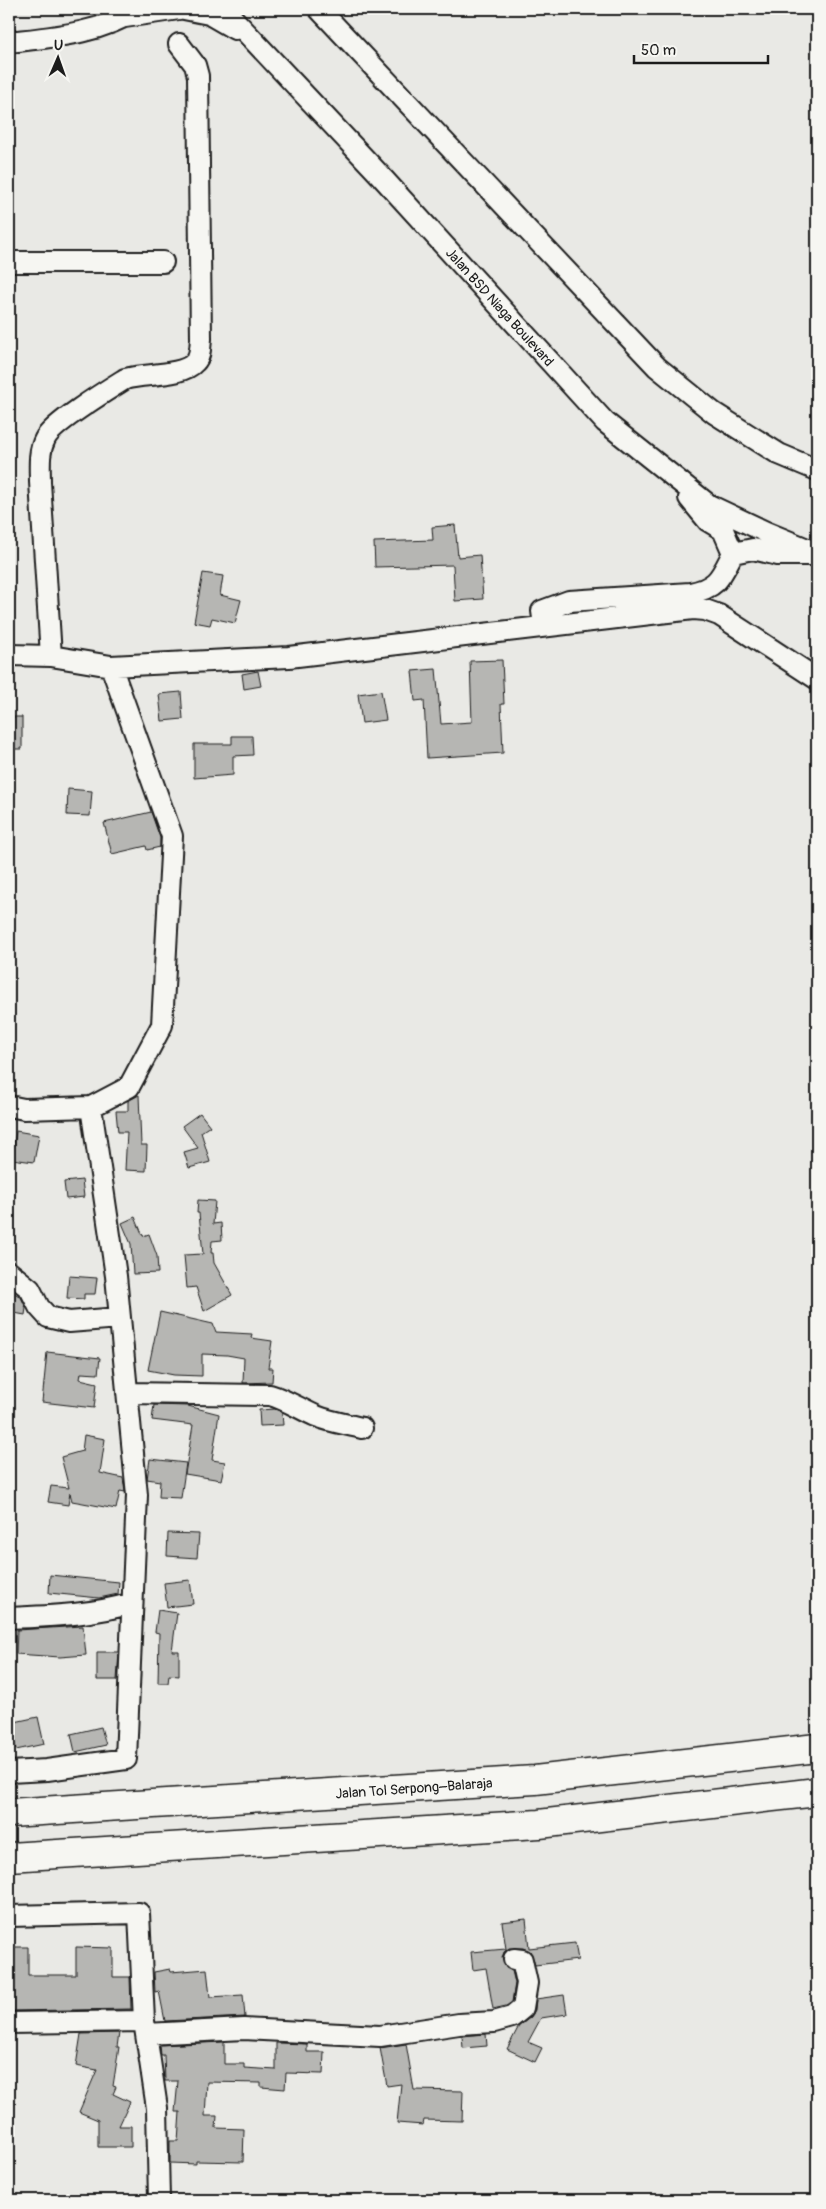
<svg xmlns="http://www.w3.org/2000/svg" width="826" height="2209" font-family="Pangolin,sans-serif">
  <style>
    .building { fill: #b6b6b3; stroke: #1c1c1c }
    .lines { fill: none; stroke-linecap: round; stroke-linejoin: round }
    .minor-casing { stroke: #1c1c1c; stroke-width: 24 }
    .highway-casing { stroke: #1c1c1c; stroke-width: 31 }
    .minor { stroke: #f6f6f2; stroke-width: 20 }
    .highway { stroke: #f6f6f2; stroke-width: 28 }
    .labels { text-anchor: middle; stroke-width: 4; stroke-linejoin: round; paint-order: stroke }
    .street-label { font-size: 14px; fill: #1c1c1c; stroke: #f6f6f2 }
  </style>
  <rect width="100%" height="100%" fill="#e9e9e5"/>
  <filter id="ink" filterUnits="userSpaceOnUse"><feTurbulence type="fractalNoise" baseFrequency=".02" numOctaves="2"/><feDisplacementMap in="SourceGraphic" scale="10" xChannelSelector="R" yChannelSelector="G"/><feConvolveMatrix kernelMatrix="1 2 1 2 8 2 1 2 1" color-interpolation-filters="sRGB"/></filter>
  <g filter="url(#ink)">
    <path class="building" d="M455 525 458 557 480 555 483 599 455 601 453 565 375 567 374 542 433 540 432 527Z
      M203 573 223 576 220 595 241 600 235 623 212 618 210 625 194 622Z
      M502 660 504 704H501L503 753 427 758 424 700 415 701 412 671 436 669 441 724 472 722 470 661Z
      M258 671 261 686 244 689 242 674Z
      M381 691 386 720 362 723 358 694Z
      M181 692 183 719 162 721 159 694Z
      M9 717H22V749H9Z
      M232 736H252L253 755 233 756V775L194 778V744H232Z
      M68 789 92 791 90 816 67 815Z
      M151 812 160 838V847L147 850 146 846 112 854 104 823Z
      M139 1095 141 1145H147L146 1171 125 1170 127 1132H118L116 1111H128V1101Z
      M200 1113 210 1126 201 1132 210 1162 189 1168 184 1152 198 1148 182 1126Z
      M16 1131 39 1135 34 1162 12 1159Z
      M82 1180 84 1197 66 1199 64 1182Z
      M198 1200 215 1201 213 1224 221 1223 222 1240 212 1241 211 1253H213L214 1263 232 1295 204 1311 196 1287 187 1288 184 1255 203 1254 199 1213H197Z
      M135 1217 143 1236 149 1234 157 1256 158 1273 133 1274 131 1244 122 1223Z
      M69 1276 97 1278 95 1294H84V1299L67 1298Z
      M9 1290 21 1297 26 1308 25 1315 9 1312Z
      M160 1312 213 1324 216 1332 252 1334 251 1338 272 1341 268 1368H273L272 1382 243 1383 244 1358 227 1355 202 1354V1376L174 1375 148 1370Z
      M47 1352 100 1358 98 1374 81 1373 80 1379 97 1383 94 1408 42 1402Z
      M154 1405 188 1406 219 1414 212 1460 225 1462 221 1480 185 1474 193 1425 152 1420Z
      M275 1409 282 1412 283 1425 260 1426 259 1410Z
      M84 1435 105 1439 100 1473 123 1478 125 1492 120 1491 116 1509 72 1501 70 1493 68 1505 48 1502 51 1486 69 1488 61 1457 82 1451Z
      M150 1459 186 1463 181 1498 159 1497 160 1481 147 1479Z
      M168 1533 199 1534 197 1558 167 1556Z
      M50 1575 119 1582 118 1594 99 1598 49 1593Z
      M190 1580 193 1604 167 1607 164 1583Z
      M158 1610 177 1613 172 1651H179V1676L169 1675 168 1683H158L159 1633 155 1632Z
      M83 1626 86 1655 60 1657 16 1654 17 1630Z
      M97 1652H119L117 1680H97Z
      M38 1717 44 1744 16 1750 10 1723Z
      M101 1727 106 1745 75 1752 71 1734Z
      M526 1919 529 1948 575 1943 578 1960 535 1965 530 1951 523 1948H509L504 1952 502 1958 506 1968 512 1971 515 1983 512 2002 506 2006 493 2009 486 1968 473 1970 471 1952 506 1949 502 1922Z
      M10 1947H28V1975H76V1947L113 1948V1977H130L131 2009 9 2011Z
      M170 1969 171 1972 207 1969 210 1997 243 1995 245 2017 165 2021 159 1991 155 1992 154 1972Z
      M564 1995 567 2014 541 2018 528 2042 542 2048 535 2062 507 2049 519 2026 531 2017 535 2010 536 1999Z
      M119 2033 117 2047H119L113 2086 116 2087 113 2094 130 2102 119 2126H131V2147H98V2120L79 2112 97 2070 76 2066 81 2034Z
      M486 2034 487 2046 463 2048 462 2036Z
      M224 2042V2064H244V2068L276 2070V2043L307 2044V2052H324L323 2074 286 2073 285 2089 261 2087V2083L207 2082 205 2116H217L216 2128 244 2129 243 2162 196 2161V2164L170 2163V2141H178L180 2112H175L178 2081H165L164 2055H161L160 2045Z
      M406 2044 414 2090 463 2091 462 2121 424 2120 423 2125 397 2123 401 2084 387 2086 380 2048Z"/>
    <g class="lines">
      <g class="minor-casing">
        <path id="minor" d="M184 9 209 14 235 29
          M224 9 379 174 605 422 709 505 766 532 817 553
          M319 9 657 367 714 413 779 454 817 470
          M125 17 179 9
          M9 42C52 37 100 34 138 9
          M9 262H163
          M733 553 753 549 778 555H812
          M544 626 542 611 569 601 690 593C718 588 721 576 733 553L723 530 708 521 689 498
          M9 655 51 656 111 666 289 657 693 609 705 610 719 615 817 679
          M51 656 40 482C40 468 38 452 45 439 52 424 109 389 125 379 144 373 182 377 195 362 201 356 200 346 201 339L198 76 195 65 179 44
          M9 1106 24 1109 91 1107 129 1087 162 1025 172 836 111 666
          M9 1272 30 1289 39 1307 48 1317 69 1322 119 1318
          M127 1393 270 1395C287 1400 300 1409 316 1416 331 1422 346 1424 362 1428
          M9 1618C50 1616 92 1615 132 1603
          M9 1772 47 1770 126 1759 137 1495 116 1276 91 1107
          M9 1916 139 1913 144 2021 157 2108 159 2200
          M9 2023 144 2021
          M146 2034 244 2029 380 2036 459 2024 494 2022 512 2017 523 2008 527 1983 522 1960 514 1959"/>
      </g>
      <g class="highway-casing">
        <path id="highway" d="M9 1813 535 1780 817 1748
          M9 1857 539 1824 817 1792"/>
      </g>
      <use href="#minor" class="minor"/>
      <use href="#highway" class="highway"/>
    </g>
  </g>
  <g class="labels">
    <g class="street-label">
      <text transform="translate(500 307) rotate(48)" y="5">Jalan BSD Niaga Boulevard</text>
      <text transform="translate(414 1788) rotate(-4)" y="5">Jalan Tol Serpong–Balaraja</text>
    </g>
  </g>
  <rect width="826" height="2209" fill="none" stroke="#f6f6f2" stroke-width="30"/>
  <rect x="15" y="15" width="796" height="2179" fill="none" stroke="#1c1c1c" stroke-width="2" filter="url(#ink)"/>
  <g transform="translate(58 58) rotate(2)" stroke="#f6f6f2" stroke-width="4" paint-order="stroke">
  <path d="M0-4L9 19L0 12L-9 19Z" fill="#1c1c1c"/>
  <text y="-8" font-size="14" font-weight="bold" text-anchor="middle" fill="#1c1c1c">U</text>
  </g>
  <path d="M634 55v8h134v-8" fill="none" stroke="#1c1c1c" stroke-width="2.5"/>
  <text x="641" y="55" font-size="15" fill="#1c1c1c" stroke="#f6f6f2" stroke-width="4" paint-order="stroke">50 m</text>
</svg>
